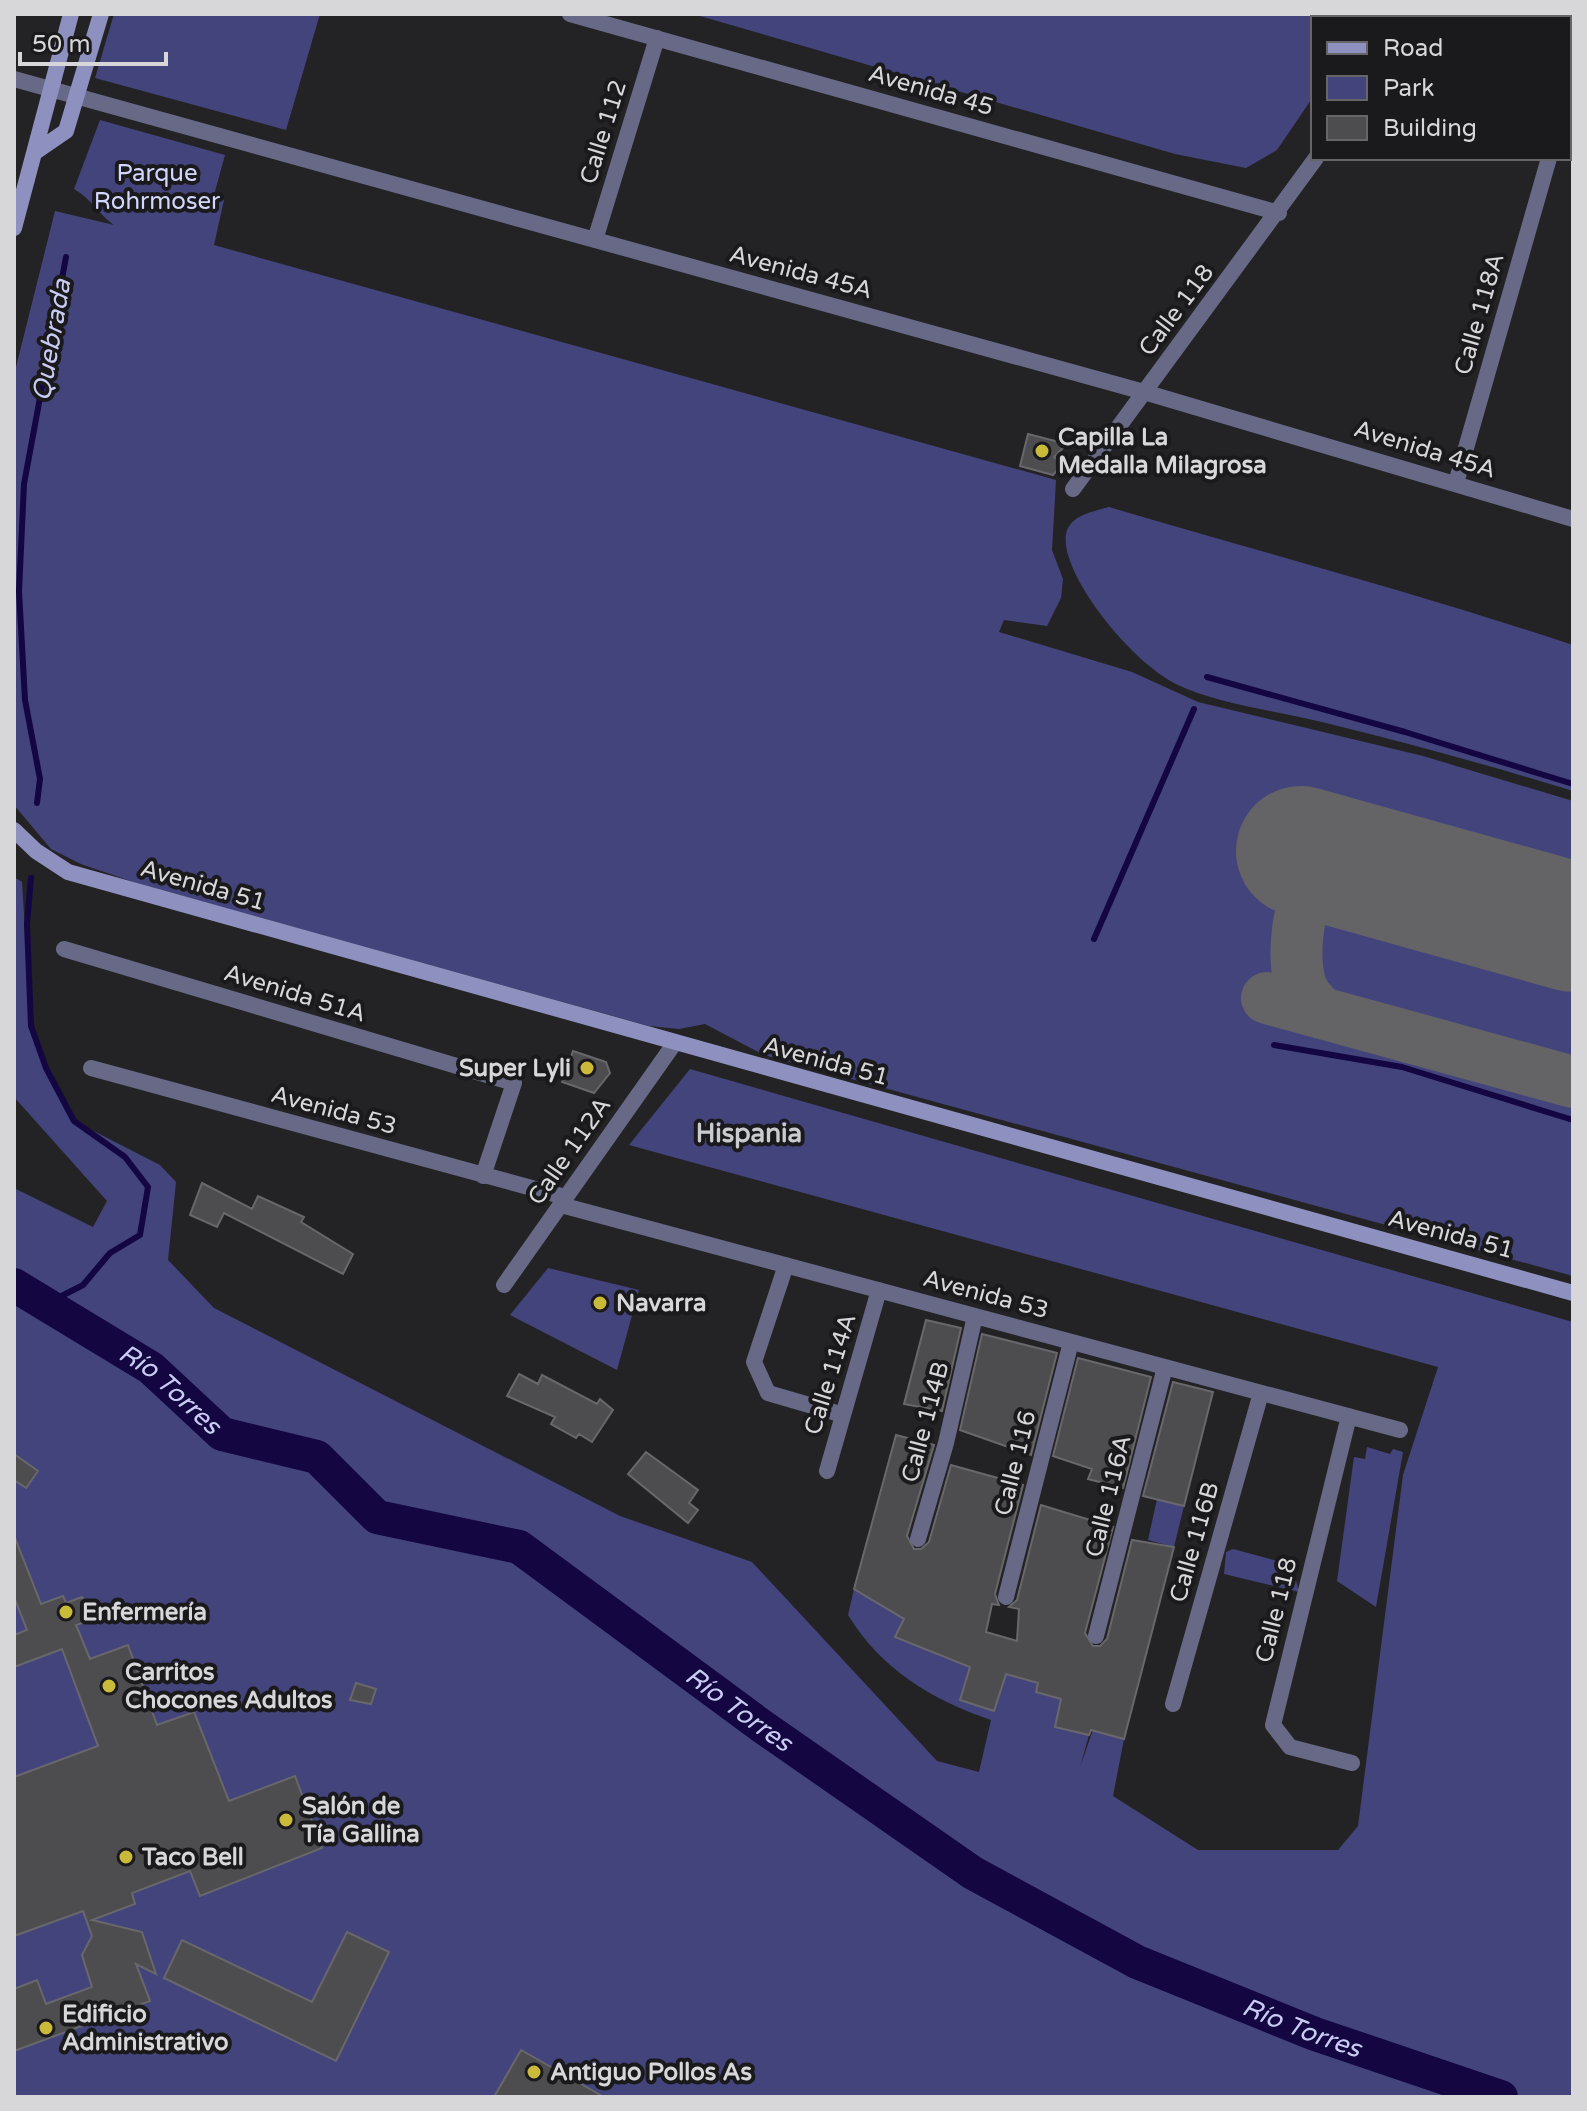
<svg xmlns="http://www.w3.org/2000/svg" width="1587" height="2111" font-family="'Varela Round',sans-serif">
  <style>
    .green { fill: #44447c }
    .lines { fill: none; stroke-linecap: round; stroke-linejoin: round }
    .stream { stroke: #130641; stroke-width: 6 }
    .river { stroke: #130641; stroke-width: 34 }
    .taxiway { stroke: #646466; stroke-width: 52 }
    .runway { stroke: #646466; stroke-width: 130 }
    .building { fill: #4d4d50; stroke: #68686c; stroke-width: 2 }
    .minor { stroke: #676986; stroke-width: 16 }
    .secondary { stroke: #8e90bf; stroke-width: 16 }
    .poi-dot { fill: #caba3a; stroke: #1a1a1d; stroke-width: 3 }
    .labels { text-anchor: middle; stroke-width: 8; stroke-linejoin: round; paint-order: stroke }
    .street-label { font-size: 24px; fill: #d7d7d9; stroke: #1a1a1d }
    .park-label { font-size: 24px; fill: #d4d7fd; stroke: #1a1a1d }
    .poi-label { font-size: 24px; font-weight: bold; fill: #d7d7d9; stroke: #1a1a1d; text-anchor: start }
    .water-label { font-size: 26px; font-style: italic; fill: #c9ccf2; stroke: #1a1a1d }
    .neighbourhood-label { font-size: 26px; font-weight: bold; fill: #cacbcf; stroke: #1a1a1d }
  </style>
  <rect width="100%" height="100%" fill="#232326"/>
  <path class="green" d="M114 14H320L286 130 95 78Z
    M693 14H1360L1359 18H1313V97L1277 150 1246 168 1175 154Z
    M100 120 225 155 214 195 224 200 214 245 1056 480 1052 550 1063 579 1061 598 1047 626 1004 620 999 632 1132 672 1198 702 1423 756 1573 801V881L1303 806 1286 871 1285 986 1264 978 1255 1010 1573 1099V1276L764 1055 705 1024 679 1029 649 1026 139 884 81 864 51 849 14 805V375L55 211 114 225C98 214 91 198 74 189Z
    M1109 507C1264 553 1420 594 1573 645V791C1491 766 1409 743 1326 723 1283 712 1217 704 1178 685 1137 665 1083 601 1069 558 1057 520 1079 515 1109 507Z
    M14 877 22 882 31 1026 46 1068 74 1121 160 1165 176 1182 168 1260 214 1308 620 1516 752 1562 937 1761 979 1772 991 1720C932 1700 881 1669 848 1615L854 1589 904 1619 896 1637 970 1667 961 1701 994 1711 1006 1674 1038 1683 1036 1692 1061 1699 1055 1727 1089 1735 1080 1767 1093 1730 1124 1739 1113 1796 1198 1850H1338L1358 1826 1403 1475 1438 1367 629 1145 690 1069 1573 1322V2097H14V1188L93 1227 107 1201 14 1097Z
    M1325 898 1573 967V1065L1342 1000 1316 968 1317 918Z
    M548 1268 639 1290 617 1370 510 1315Z
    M1367 1447 1390 1454 1393 1449 1403 1452 1376 1607 1337 1581 1354 1457 1365 1459Z
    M1157 1499 1184 1506 1174 1547 1148 1540Z
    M1233 1549 1292 1565 1299 1592 1224 1574 1226 1552Z"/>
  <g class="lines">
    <path class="stream" d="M1207 677 1405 732 1573 784
      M37 803 40 779 25 700 19 591 24 484 66 257
      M31 878 27 924 31 1026 46 1068 74 1121 125 1157 148 1187 140 1235 110 1253 83 1285 46 1304
      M1094 939 1194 709
      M1274 1045 1402 1067 1573 1120"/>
    <path class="river" id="s1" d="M14 1285 151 1368 222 1434 317 1457 377 1517 519 1547 763 1727 973 1873 1137 1962 1315 2034 1501 2097"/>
    <path class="taxiway" d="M1267 998 1573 1082
      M1321 1013C1312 1003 1303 996 1300 983 1293 957 1296 901 1317 882 1330 871 1348 871 1364 869"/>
    <path class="runway" d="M1301 851 1573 927"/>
  </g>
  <path class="building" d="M1028 434 1067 444 1054 457 1063 463 1053 475 1020 466Z
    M573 1051 606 1062 610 1073 594 1093 562 1082Z
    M202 1183 252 1209 258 1196 304 1217 301 1222 353 1254 343 1274 224 1213 217 1227 190 1215Z
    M926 1320 961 1328 942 1411 904 1404Z
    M982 1334 1057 1353 1031 1455 960 1430Z
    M1078 1358 1151 1377 1123 1488 1088 1479 1092 1469 1053 1456Z
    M519 1374 538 1384 542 1375 597 1404 600 1399 613 1410 592 1442 579 1434 576 1438 551 1424 555 1417 507 1396Z
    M1173 1382 1213 1392 1184 1506 1143 1496Z
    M896 1435 934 1445 907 1536 914 1549H921L929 1542 951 1465 1023 1485 995 1594 999 1605 992 1604 986 1632 1017 1641 1019 1609 1009 1607 1017 1600 1041 1505 1113 1527 1085 1633 1093 1646H1100L1107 1639 1132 1540 1174 1547 1124 1739 1091 1730 1089 1735 1055 1727 1061 1699 1036 1692 1038 1683 1006 1674 994 1711 960 1700 970 1667 895 1637 904 1619 854 1589Z
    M646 1452 698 1490 689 1503 698 1510 688 1523 628 1474Z
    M14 1454 38 1471 26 1488 14 1480Z
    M15 1538 41 1604 63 1596 66 1603 82 1597 91 1620 76 1625 90 1659 128 1645 157 1725 194 1712 229 1801 295 1776 322 1848 200 1896 190 1871 132 1893 135 1904 92 1920 142 1932 156 1974 136 1964 150 2001 14 2051V1989L37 1980 46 2004 92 1987 82 1955 92 1936 83 1911 14 1936V1777L98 1746 62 1649 14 1667V1635L27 1630 14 1597Z
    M356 1683 376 1689 371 1704 350 1700Z
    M347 1932 389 1952 336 2061 164 1978 182 1940 312 2002Z
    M521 2050 604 2097H494Z"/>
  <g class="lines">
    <path class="minor" d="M570 14 1279 213
      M1400 18 1402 14
      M14 79 1144 392 1573 519
      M1569 86 1573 72
      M595 240 657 38
      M1456 483 1549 158
      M1073 489 1316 158
      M64 949 514 1083 483 1176
      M91 1068 565 1197
      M561 1205 1400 1430
      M786 1265 754 1362 768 1393 840 1414
      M504 1285 674 1044
      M1349 1416 1273 1725 1290 1747 1352 1763
      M827 1471 879 1290
      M918 1539 946 1443 975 1316
      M1006 1597 1071 1342
      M1096 1636 1165 1367
      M1173 1704 1261 1393"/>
    <path class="secondary" d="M34 153 66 131 101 14
      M14 228 71 14
      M14 830 36 851 68 872 1573 1293"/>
  </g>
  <g class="poi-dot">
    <circle cx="1042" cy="451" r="8"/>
    <circle cx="587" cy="1068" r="8"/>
    <circle cx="600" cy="1303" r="8"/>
    <circle cx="66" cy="1612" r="8"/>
    <circle cx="109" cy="1686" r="8"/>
    <circle cx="286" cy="1820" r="8"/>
    <circle cx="126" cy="1857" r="8"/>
    <circle cx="46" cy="2028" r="8"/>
    <circle cx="534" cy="2072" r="8"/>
  </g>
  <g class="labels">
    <g class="street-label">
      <text transform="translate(931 90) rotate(16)" y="8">Avenida 45</text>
      <text transform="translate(603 132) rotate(-73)" y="8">Calle 112</text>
      <text transform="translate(801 272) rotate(15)" y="8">Avenida 45A</text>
      <text transform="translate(1176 310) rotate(-53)" y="8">Calle 118</text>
      <text transform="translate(1479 314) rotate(-74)" y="8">Calle 118A</text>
      <text transform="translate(1425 449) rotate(17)" y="8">Avenida 45A</text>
      <text transform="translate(203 885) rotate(16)" y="8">Avenida 51</text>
      <text transform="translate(295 993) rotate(17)" y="8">Avenida 51A</text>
      <text transform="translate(826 1061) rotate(15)" y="8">Avenida 51</text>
      <text transform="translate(334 1110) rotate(15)" y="8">Avenida 53</text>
      <text transform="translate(569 1151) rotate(-55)" y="8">Calle 112A</text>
      <text transform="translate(1451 1234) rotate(15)" y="8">Avenida 51</text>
      <text transform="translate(986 1294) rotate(15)" y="8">Avenida 53</text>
      <text transform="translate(830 1374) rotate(-73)" y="8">Calle 114A</text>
      <text transform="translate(925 1422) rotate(-75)" y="8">Calle 114B</text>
      <text transform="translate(1015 1463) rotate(-76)" y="8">Calle 116</text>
      <text transform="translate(1108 1496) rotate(-76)" y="8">Calle 116A</text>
      <text transform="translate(1194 1542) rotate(-74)" y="8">Calle 116B</text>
      <text transform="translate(1276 1610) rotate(-76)" y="8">Calle 118</text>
    </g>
    <g class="park-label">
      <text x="157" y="181">Parque<tspan x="157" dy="28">Rohrmoser</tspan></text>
    </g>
    <g class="poi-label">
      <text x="1058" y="445">Capilla La<tspan x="1058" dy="28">Medalla Milagrosa</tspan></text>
      <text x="571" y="1076" text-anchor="end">Super Lyli</text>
      <text x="616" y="1311">Navarra</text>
      <text x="82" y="1620">Enfermería</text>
      <text x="125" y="1680">Carritos<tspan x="125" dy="28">Chocones Adultos</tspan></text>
      <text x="302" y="1814">Salón de<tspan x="302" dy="28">Tía Gallina</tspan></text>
      <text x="142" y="1865">Taco Bell</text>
      <text x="62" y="2022">Edificio<tspan x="62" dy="28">Administrativo</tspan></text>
      <text x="550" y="2080">Antiguo Pollos As</text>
    </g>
    <g class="water-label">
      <text transform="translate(51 340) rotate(-80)" y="9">Quebrada</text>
      <text dy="9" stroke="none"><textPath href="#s1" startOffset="188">Río Torres</textPath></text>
      <text dy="9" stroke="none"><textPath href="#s1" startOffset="858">Río Torres</textPath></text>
      <text dy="9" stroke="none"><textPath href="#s1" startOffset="1508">Río Torres</textPath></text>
    </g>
    <g class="neighbourhood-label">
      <text x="749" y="1142">Hispania</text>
    </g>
  </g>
  <rect width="1587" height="2111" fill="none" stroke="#d7d7d9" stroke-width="32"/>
  <rect x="1311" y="16" width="260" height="144" fill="#1a1a1d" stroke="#666668" stroke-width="2"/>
  <rect x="1327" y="42" width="40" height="12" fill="#8e90bf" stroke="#666668" stroke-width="2"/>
  <text x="1383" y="56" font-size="24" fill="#d7d7d9">Road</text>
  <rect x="1327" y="76" width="40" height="24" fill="#44447c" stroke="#666668" stroke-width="2"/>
  <text x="1383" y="96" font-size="24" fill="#d7d7d9">Park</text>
  <rect x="1327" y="116" width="40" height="24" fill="#4d4d50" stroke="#666668" stroke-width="2"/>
  <text x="1383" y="136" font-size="24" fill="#d7d7d9">Building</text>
  <path d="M20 52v12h146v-12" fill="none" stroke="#d7d7d9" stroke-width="4"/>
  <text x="32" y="52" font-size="24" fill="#d7d7d9" stroke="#1a1a1d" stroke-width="6" paint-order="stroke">50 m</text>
</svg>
